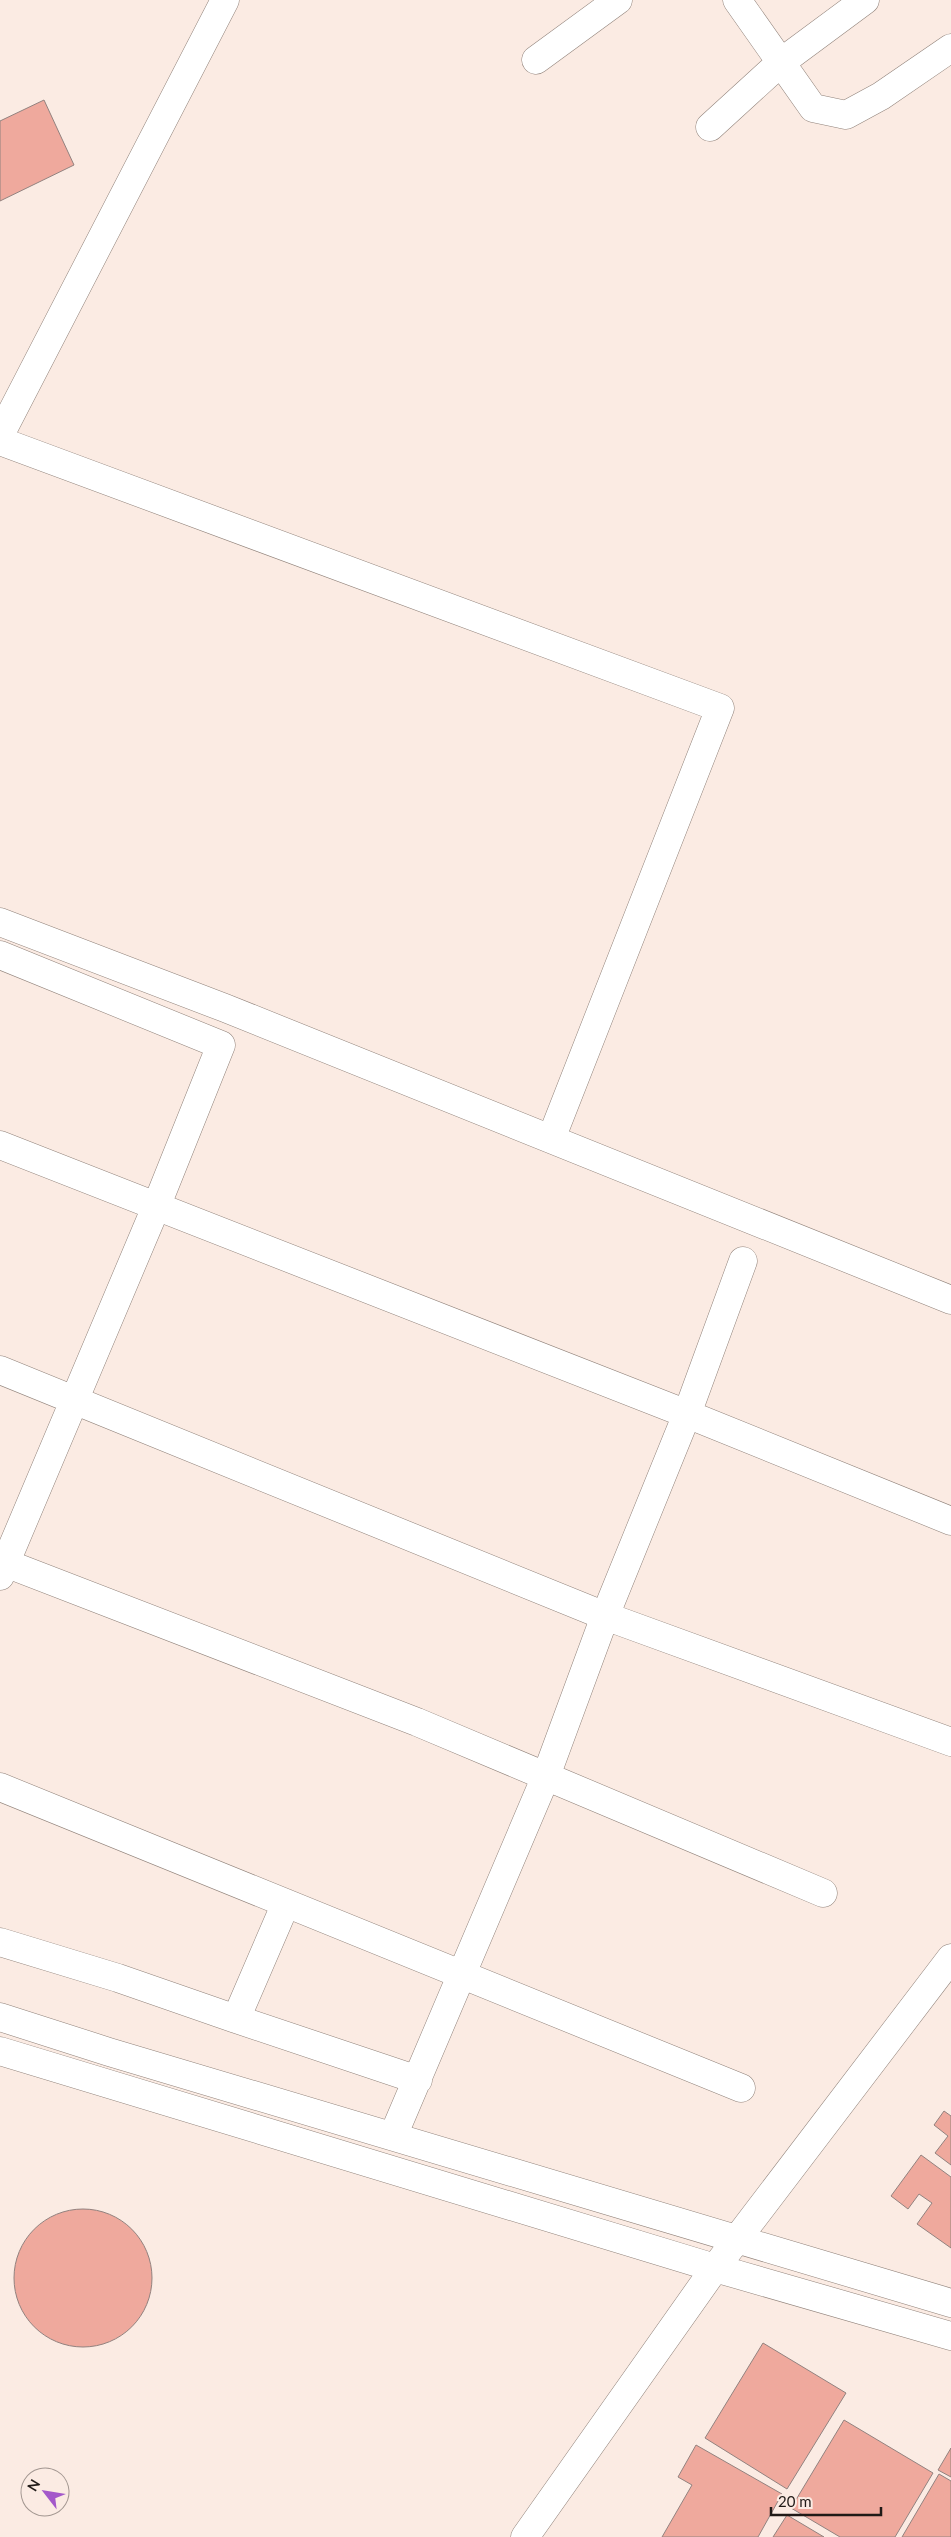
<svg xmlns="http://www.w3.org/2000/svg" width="951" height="2537" font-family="Lato,sans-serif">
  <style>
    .building { fill: #efa99d; stroke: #92827f }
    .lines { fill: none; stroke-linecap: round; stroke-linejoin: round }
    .street-casing { stroke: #91837b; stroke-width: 29 }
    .secondary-casing { stroke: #91837b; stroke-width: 29 }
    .street { stroke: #fff; stroke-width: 28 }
    .secondary { stroke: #fff; stroke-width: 28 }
  </style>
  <rect width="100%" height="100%" fill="#fbebe3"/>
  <path class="building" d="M44 100 74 165 0 201V121Z
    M944 2111 951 2116V2165L935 2153 948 2136 934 2125Z
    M921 2155 951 2177V2248L917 2224 932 2203 919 2194 908 2209 891 2196Z
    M14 2278a69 69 0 1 1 138 0a69 69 0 1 1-138 0Z
    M763 2343 846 2393 787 2489 705 2438Z
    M844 2420 933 2473 895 2537H840L791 2508Z
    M696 2445 782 2494 758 2537H662L692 2485 678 2477Z
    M951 2448V2477L938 2470Z
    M939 2474 951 2481V2537H902Z
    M787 2515 824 2537H773Z"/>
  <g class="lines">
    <g class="street-casing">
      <path id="street" d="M737 0 813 108 846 115 881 96 951 48
        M536 60 618 0
        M710 127 780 63 865 0
        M0 441 720 708 551 1139
        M0 922 225 1008 951 1300
        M0 955 221 1045 156 1207 0 1576
        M0 1145 687 1414 951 1521
        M0 1370 605 1616 951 1742
        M0 1561 417 1722 823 1893
        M0 1787 741 2088
        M0 1942 118 1978 236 2019 286 1903
        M236 2019 418 2080
        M393 2136 546 1776 605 1616 687 1414 743 1261"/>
    </g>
    <g class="secondary-casing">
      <path id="secondary" d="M0 435 225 0
        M0 2017 109 2052 951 2303
        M0 2051 715 2268 951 2336
        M525 2537 715 2268 951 1958"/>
    </g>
    <use href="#street" class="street"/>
    <use href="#secondary" class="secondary"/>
  </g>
  <g transform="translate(45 2492) rotate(301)"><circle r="24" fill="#fbebe3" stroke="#a39791"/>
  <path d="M0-4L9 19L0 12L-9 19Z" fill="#a458ca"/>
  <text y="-8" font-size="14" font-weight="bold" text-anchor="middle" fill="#201a17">N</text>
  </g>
  <path d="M771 2507v8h110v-8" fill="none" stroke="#201a17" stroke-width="2.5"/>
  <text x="778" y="2507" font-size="15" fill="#201a17" stroke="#fbebe3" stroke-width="4" paint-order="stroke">20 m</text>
</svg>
